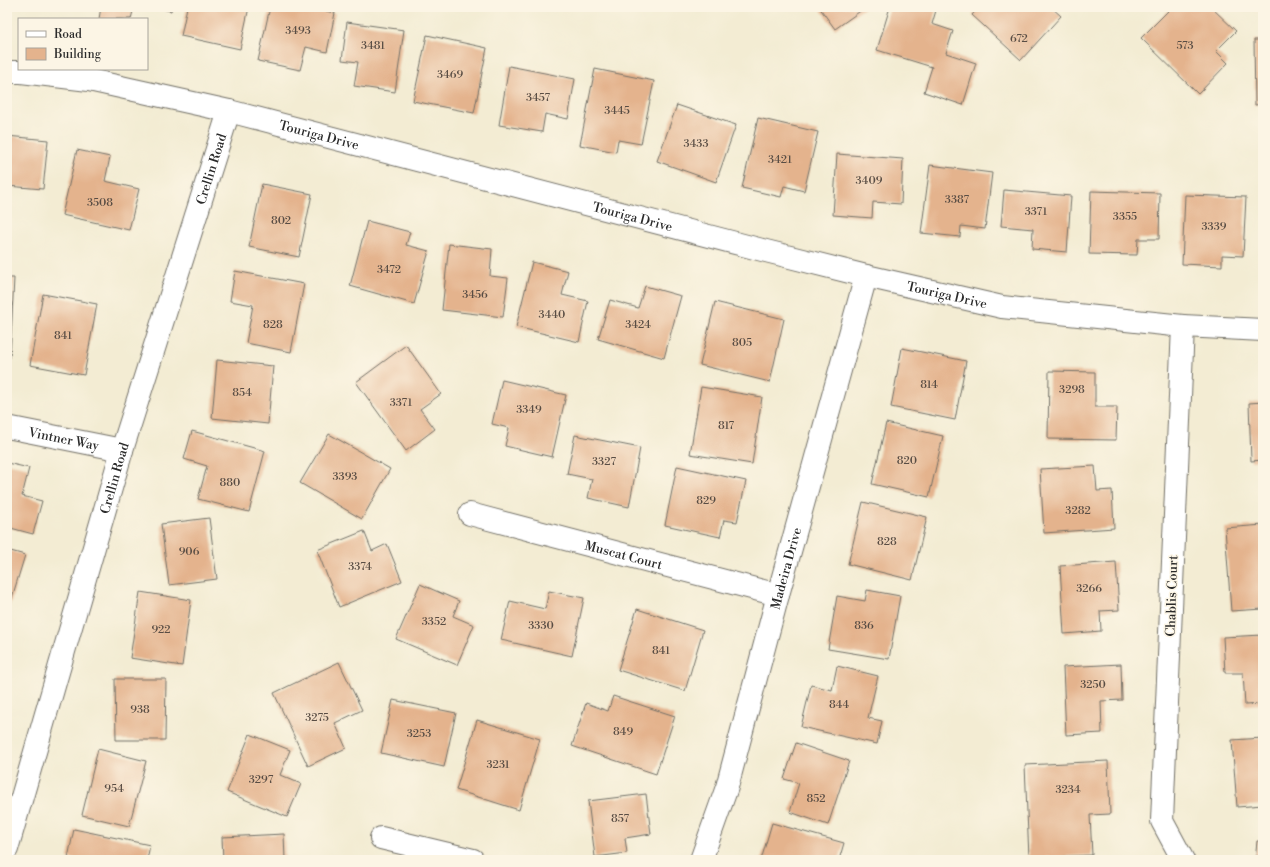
<svg xmlns="http://www.w3.org/2000/svg" width="1270" height="867" font-family="'Libre Bodoni',serif">
  <style>
    .building { fill: #e4b38d }
    .lines { fill: none; stroke-linecap: round; stroke-linejoin: round }
    .street-casing { stroke: #716f66; stroke-width: 24 }
    .street { stroke: #fff; stroke-width: 22 }
    .labels { text-anchor: middle; stroke-width: 3; stroke-linejoin: round; paint-order: stroke }
    .number-label { font-size: 11px; fill: #594d44 }
    .street-label { font-size: 13px; fill: #2b2b2b; stroke: #fcf5e5 }
  </style>
  <rect width="100%" height="100%" fill="#fcf5e5"/>
  <filter id="ink" filterUnits="userSpaceOnUse"><feTurbulence type="fractalNoise" baseFrequency=".025" numOctaves="2"/><feDisplacementMap in="SourceGraphic" scale="8" xChannelSelector="R" yChannelSelector="G"/><feConvolveMatrix kernelMatrix="1 2 1 2 8 2 1 2 1" color-interpolation-filters="sRGB"/></filter>
  <filter id="wash" filterUnits="userSpaceOnUse"><feTurbulence type="fractalNoise" baseFrequency=".012" numOctaves="4" result="noise"/><feDisplacementMap in="SourceGraphic" scale="16" xChannelSelector="R" yChannelSelector="G"/><feGaussianBlur stdDeviation="0.9" result="paint"/><feColorMatrix in="noise" values="0 0 0 0 0 0 0 0 0 0 0 0 0 0 0 0 0 1.4 0 .05"/><feComposite in="paint" operator="in"/></filter>
  <g filter="url(#wash)">
    <rect width="100%" height="100%" fill="#f3ecd3"/>
    <g id="blocks">
      <path class="building" d="M101 7H134L131 19H99Z
        M153 7H172L171 11Z
        M187 7H249L240 49 181 36Z
        M270 7H322L321 10 335 13 327 52 306 47 300 70 258 61Z
        M819 7H866L835 29Z
        M890 7H937L932 24 953 31 946 53 976 63 963 105 924 92 932 67 877 50Z
        M979 7H1051L1061 16 1021 60 972 15Z
        M1172 7H1211L1236 31 1216 51 1228 63 1198 94 1141 38Z
        M347 22 404 30 395 92 354 86 358 62 342 60Z
        M427 35 487 48 474 113 413 101Z
        M1254 40H1263V104L1255 105Z
        M509 66 575 79 568 119 545 114 542 132 499 125Z
        M595 69 654 81 641 144 618 140 616 152 580 145Z
        M677 105 736 125 716 182 657 161Z
        M758 118 818 132 804 191 784 186 781 197 742 188Z
        M7 136 48 140 43 189 7 186Z
        M77 150 110 157 105 181 139 189 129 230 62 215Z
        M837 154 903 159 901 204 873 202 872 218 833 215Z
        M930 165 992 173 985 229 961 226 960 237 921 233Z
        M262 184 312 194 299 257 249 247Z
        M1004 190 1071 196 1067 252 1032 249 1033 229 1001 226Z
        M1091 191 1160 193 1159 239H1138L1137 255 1089 254Z
        M1185 195 1246 197 1243 256 1222 255V266L1182 264Z
        M367 221 410 232 406 245 429 251 414 304 350 286Z
        M449 244 492 249 490 276 508 278 503 317 442 310Z
        M532 262 568 271 562 295 588 301 579 342 516 327Z
        M235 271 304 284 291 352 246 343 253 305 230 301Z
        M7 278H14L10 358H7Z
        M645 286 681 296 664 358 598 339 610 300 638 308Z
        M43 294 97 304 84 375 30 365Z
        M715 302 784 319 770 382 700 365Z
        M406 345 441 394 420 409 435 429 406 451 356 382Z
        M902 348 966 361 955 420 891 407Z
        M217 360 273 366 268 424 212 418Z
        M1049 371 1095 372V407H1117L1116 440 1048 439Z
        M502 380 566 395 552 457 505 446 509 428 492 424Z
        M701 387 762 397 752 464 690 454Z
        M1263 402V460L1251 461 1249 403Z
        M886 423 943 436 929 497 872 484Z
        M192 431 265 451 249 512 198 499 207 466 184 459Z
        M329 434 390 469 362 519 300 483Z
        M575 435 640 448 629 507 588 498 592 479 567 474Z
        M7 463 29 468 22 496 42 501 33 534 7 527Z
        M677 466 746 481 737 522 724 520 720 537 665 525Z
        M1095 466 1097 491 1112 490 1114 528 1044 533 1040 469Z
        M863 502 927 517 912 580 848 564Z
        M209 518 217 579 169 585 161 524Z
        M1263 525V609L1231 611 1225 528Z
        M364 531 372 551 387 544 402 581 339 607 317 550Z
        M7 550 25 555 7 614Z
        M1116 562 1119 610 1100 611 1101 631 1064 634 1060 566Z
        M420 584 459 601 453 616 474 625 457 665 396 639Z
        M867 590 900 596 889 659 828 649 837 596 865 601Z
        M549 591 584 598 572 656 501 640 510 601 545 609Z
        M140 592 191 600 182 666 130 658Z
        M637 609 703 630 685 691 618 670Z
        M1263 635V704L1245 705 1243 673H1225L1223 637Z
        M339 662 362 710 335 723 346 748 308 766 274 693Z
        M1121 664 1122 700 1101 701 1102 733 1066 735 1063 667Z
        M837 666 878 676 868 718 882 721 877 744 801 727 811 685 832 690Z
        M115 679H166L165 740H116Z
        M613 696 675 716 656 774 572 746 586 703 608 711Z
        M393 700 456 713 444 767 381 753Z
        M477 720 540 739 519 810 456 790Z
        M250 734 290 750 280 775 301 784 287 817 227 792Z
        M1263 738V805L1237 807 1232 740Z
        M796 743 849 761 828 825 790 812 799 783 784 779Z
        M98 749 146 761 129 826 82 815Z
        M1108 761 1110 814 1090 815 1092 855 1029 858 1025 765Z
        M646 794 651 834 625 838 627 853 595 857 588 801Z
        M772 823 844 843 839 860H761Z
        M74 829 150 845 147 860H77L68 858Z
        M284 834 285 860H223L222 837Z
        M1257 841H1263V860H1255Z"/>
    </g>
  </g>
  <g filter="url(#ink)">
    <use href="#blocks" fill-opacity="0" stroke="#716f66" stroke-width="1"/>
    <g class="lines">
      <g class="street-casing">
        <g id="street">
          <path id="s1" d="M7 72H21L89 80 229 111 766 251 866 276 1002 307 1183 326 1263 330"/>
          <path d="M1183 326 1162 821 1183 860"/>
          <path id="s2" d="M7 427 122 450"/>
          <path id="s3" d="M470 514 778 595"/>
          <path d="M381 838 473 860"/>
          <path id="s4" d="M7 849 122 450 229 111"/>
          <path id="s5" d="M701 860 727 787 778 595 866 276"/>
        </g>
      </g>
      <use href="#street" class="street"/>
    </g>
  </g>
  <g class="labels">
    <g class="number-label">
      <text x="298" y="34">3493</text>
      <text x="1019" y="42">672</text>
      <text x="373" y="49">3481</text>
      <text x="1185" y="49">573</text>
      <text x="450" y="78">3469</text>
      <text x="538" y="101">3457</text>
      <text x="617" y="114">3445</text>
      <text x="696" y="147">3433</text>
      <text x="780" y="163">3421</text>
      <text x="869" y="184">3409</text>
      <text x="957" y="203">3387</text>
      <text x="100" y="206">3508</text>
      <text x="1036" y="215">3371</text>
      <text x="1125" y="220">3355</text>
      <text x="281" y="224">802</text>
      <text x="1214" y="230">3339</text>
      <text x="389" y="273">3472</text>
      <text x="475" y="298">3456</text>
      <text x="552" y="318">3440</text>
      <text x="273" y="328">828</text>
      <text x="638" y="328">3424</text>
      <text x="63" y="339">841</text>
      <text x="742" y="346">805</text>
      <text x="929" y="388">814</text>
      <text x="1072" y="393">3298</text>
      <text x="242" y="396">854</text>
      <text x="401" y="406">3371</text>
      <text x="529" y="413">3349</text>
      <text x="726" y="429">817</text>
      <text x="907" y="464">820</text>
      <text x="604" y="465">3327</text>
      <text x="345" y="480">3393</text>
      <text x="230" y="486">880</text>
      <text x="706" y="504">829</text>
      <text x="1078" y="514">3282</text>
      <text x="887" y="545">828</text>
      <text x="189" y="555">906</text>
      <text x="360" y="570">3374</text>
      <text x="1089" y="592">3266</text>
      <text x="434" y="625">3352</text>
      <text x="541" y="629">3330</text>
      <text x="864" y="629">836</text>
      <text x="161" y="633">922</text>
      <text x="661" y="654">841</text>
      <text x="1093" y="688">3250</text>
      <text x="839" y="708">844</text>
      <text x="140" y="713">938</text>
      <text x="317" y="721">3275</text>
      <text x="623" y="735">849</text>
      <text x="419" y="737">3253</text>
      <text x="498" y="768">3231</text>
      <text x="261" y="783">3297</text>
      <text x="114" y="792">954</text>
      <text x="1068" y="793">3234</text>
      <text x="816" y="802">852</text>
      <text x="620" y="822">857</text>
    </g>
    <g class="street-label">
      <text dy="5" stroke="none"><textPath href="#s1" startOffset="319">Touriga Drive</textPath></text>
      <text dy="5" stroke="none"><textPath href="#s4" startOffset="710">Crellin Road</textPath></text>
      <text dy="5" stroke="none"><textPath href="#s1" startOffset="643">Touriga Drive</textPath></text>
      <text dy="5" stroke="none"><textPath href="#s1" startOffset="967">Touriga Drive</textPath></text>
      <text dy="5" stroke="none"><textPath href="#s2" startOffset="58">Vintner Way</textPath></text>
      <text dy="5" stroke="none"><textPath href="#s4" startOffset="386">Crellin Road</textPath></text>
      <text dy="5" stroke="none"><textPath href="#s3" startOffset="159">Muscat Court</textPath></text>
      <text dy="5" stroke="none"><textPath href="#s5" startOffset="304">Madeira Drive</textPath></text>
      <text transform="translate(1171 596) rotate(-88)" y="5">Chablis Court</text>
    </g>
  </g>
  <rect width="1270" height="867" fill="none" stroke="#fcf5e5" stroke-width="24"/>
  <rect x="18" y="18" width="130" height="52" fill="#fcf5e5" stroke="#a8a49b"/>
  <rect x="26" y="31" width="20" height="6" fill="#ffffff" stroke="#a8a49b"/>
  <text x="54" y="38" font-size="12" fill="#2b2b2b">Road</text>
  <rect x="26" y="48" width="20" height="12" fill="#e4b38d" stroke="#a8a49b"/>
  <text x="54" y="58" font-size="12" fill="#2b2b2b">Building</text>
</svg>
